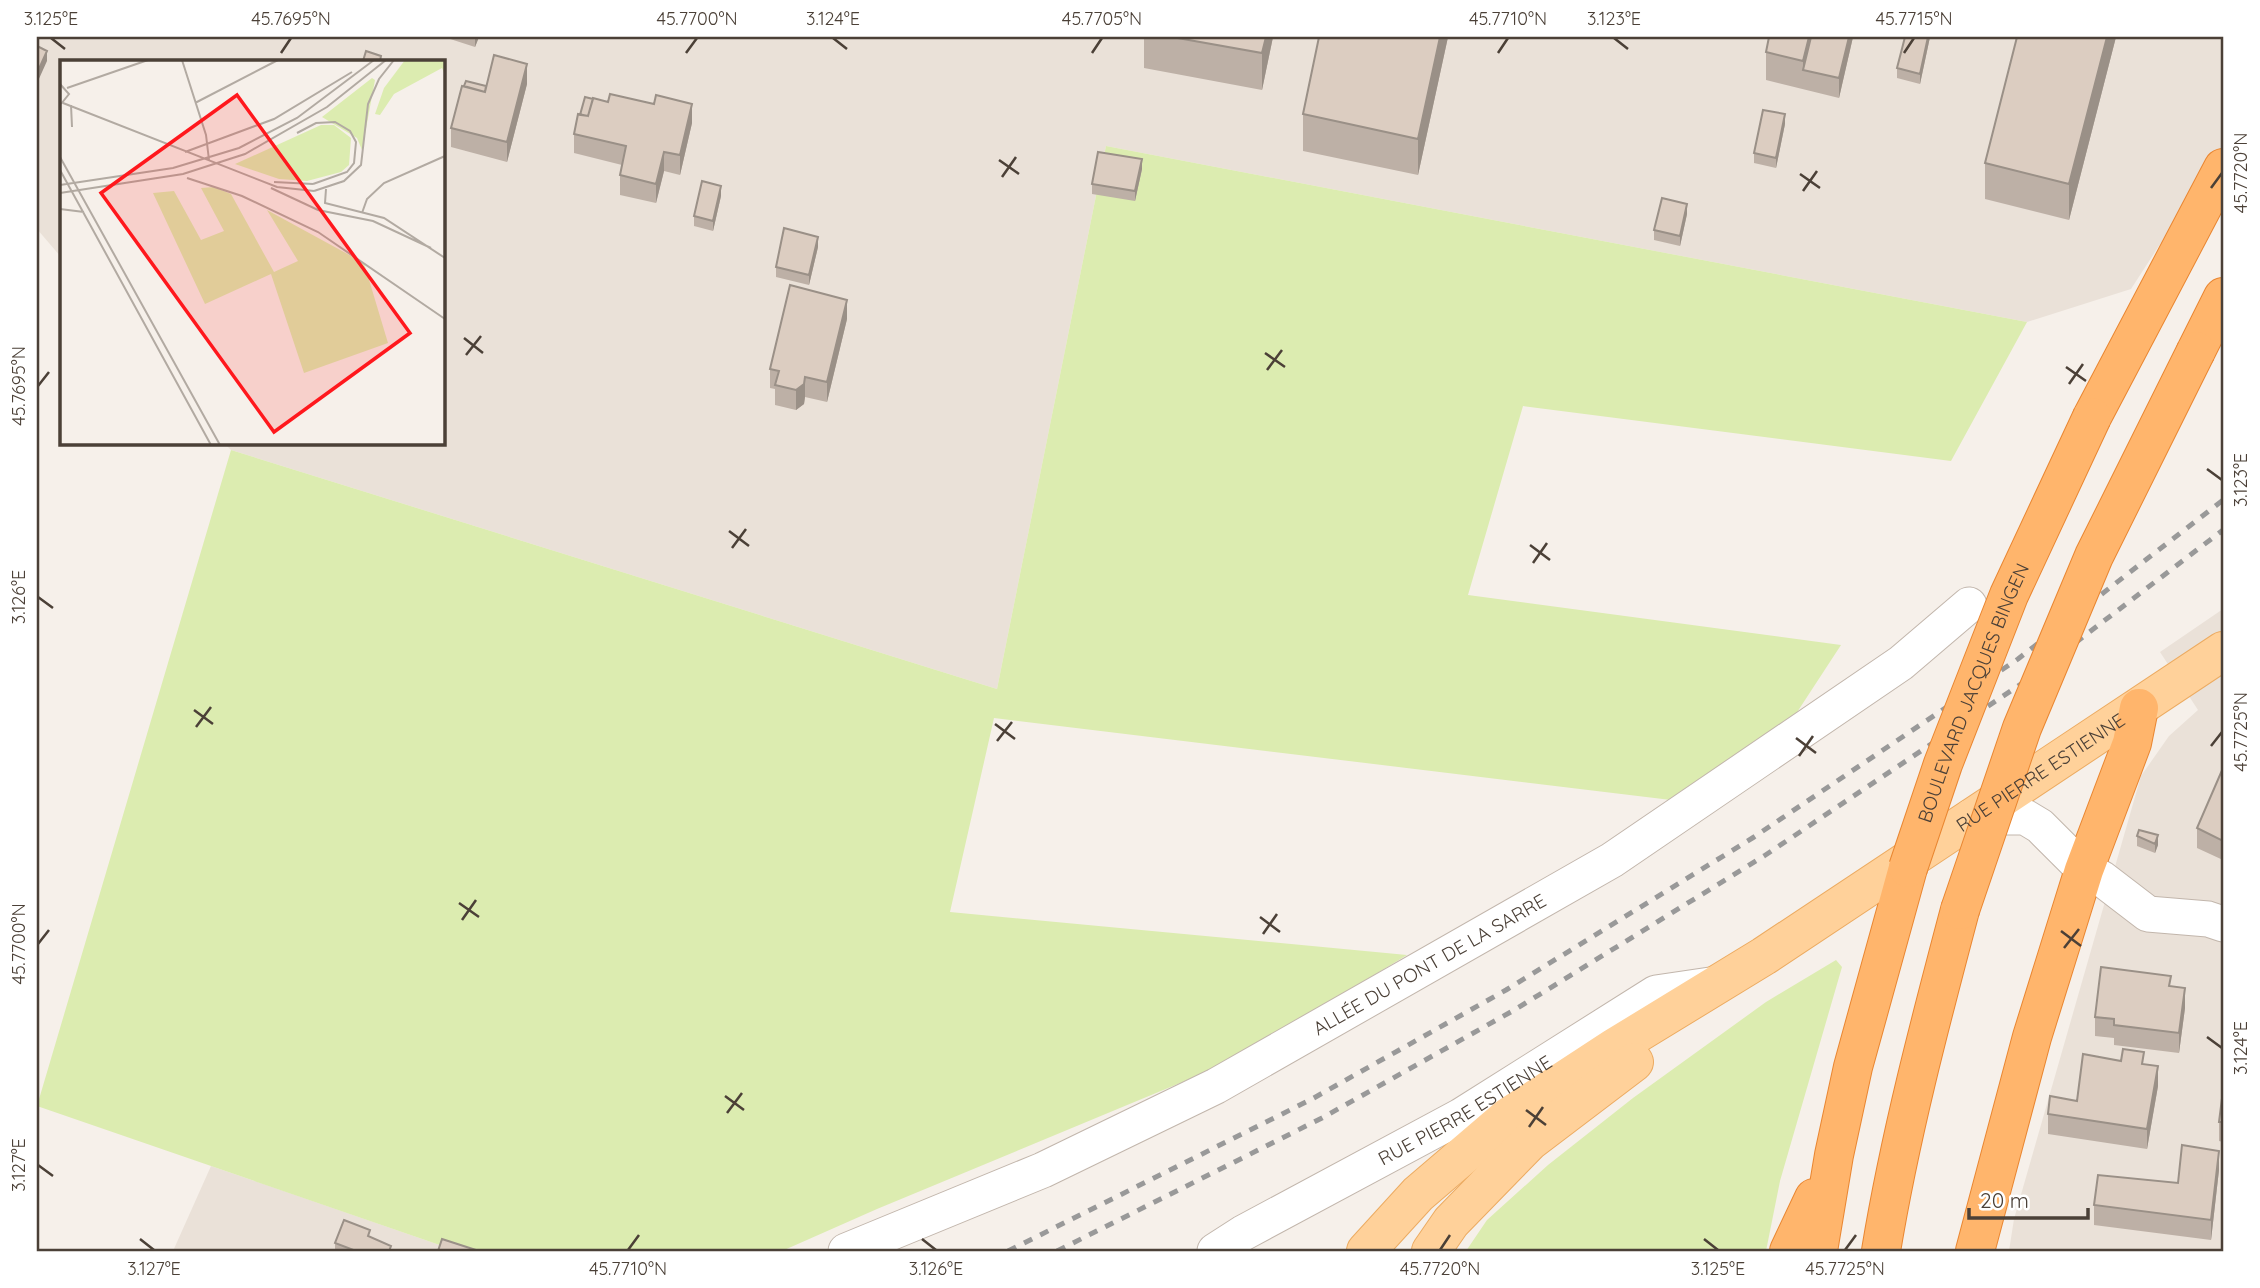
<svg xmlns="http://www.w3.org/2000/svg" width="2260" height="1288" font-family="Quicksand,sans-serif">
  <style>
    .residential { fill: #eae1d8 }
    .green { fill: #dcecb0 }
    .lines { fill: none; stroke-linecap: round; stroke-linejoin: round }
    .street-casing { stroke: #c2b6ac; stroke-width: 37 }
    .primary-casing { stroke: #ecab61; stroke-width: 40 }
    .highway-casing { stroke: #e98631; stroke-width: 40 }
    .street { stroke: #fff; stroke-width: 35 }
    .primary { stroke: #ffd19a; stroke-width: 38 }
    .highway { stroke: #ffb56c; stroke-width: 38 }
    .rail { stroke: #999; stroke-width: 5; stroke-dasharray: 9 9; stroke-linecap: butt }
    .highway-bridge-casing { stroke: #e98631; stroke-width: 40; stroke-linecap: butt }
    .highway-bridge { stroke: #ffb56c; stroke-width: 38 }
    .wall { fill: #bdb0a6 }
    .shaded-wall { fill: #9a9087 }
    .building { fill: #dccdc1; stroke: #9a9087; stroke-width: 2 }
    .ticks { fill: none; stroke: #4b4037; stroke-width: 2.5 }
    .labels { text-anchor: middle; stroke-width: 6; stroke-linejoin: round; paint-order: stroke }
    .street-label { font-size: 19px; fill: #4b4037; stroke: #fff }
    .inset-road { fill: none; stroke: #b2aaa2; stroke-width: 2 }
    .view { fill: #ff181d; fill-opacity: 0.15; stroke: #ff181d; stroke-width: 3.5 }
    .inset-edge { fill: none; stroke: #4b4037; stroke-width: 3.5 }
    .neatline { fill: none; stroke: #4b4037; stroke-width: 2.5 }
    .ticks-label { font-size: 18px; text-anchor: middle; fill: #4b4037 }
  </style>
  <rect width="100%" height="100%" fill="#f6f0ea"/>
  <path class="residential" d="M37 37H2223V147L2131 289 2027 322 1106 146 997 689 231 450 224 443H443V61H61V257L37 229Z
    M2223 609V1251H2009L2014 1219 2141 776 2169 736 2198 710 2160 652Z
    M211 1166 457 1251H173Z"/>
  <path class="green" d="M1106 146 2027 322 1951 461 1523 406 1468 595 1841 645 1790 723 1671 800 994 718 950 912 1407 955 1233 1061 877 1209 782 1251H457L37 1106 231 450 997 689Z
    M1836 960 1842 967 1780 1181 1766 1251H1466L1487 1220 1548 1165 1633 1098 1766 1002Z"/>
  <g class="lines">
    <g class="street-casing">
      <g id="street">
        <path d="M1971 817H2025L2040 826 2084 870 2101 878 2148 914 2208 919 2223 924"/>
        <path id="s1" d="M846 1251 1043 1170 1216 1086 1612 860 1901 663 1969 605"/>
        <path id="s2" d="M1215 1251 1243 1233 1461 1116 1656 993 1717 984"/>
      </g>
    </g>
    <g class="primary-casing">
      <g id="primary">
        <path id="s3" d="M1366 1251 1418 1194 1508 1117 1615 1047 1764 956 2223 651"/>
        <path d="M1431 1251 1451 1222 1530 1141 1634 1062"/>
      </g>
    </g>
    <g class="highway-casing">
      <path id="highway" d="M2196 351 2223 297
        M2092 417 2223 168
        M1789 1251 1814 1198
        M1818 1251 1834 1155 1853 1067 1908 868
        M1881 1251C1900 1136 1930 1023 1960 910
        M1975 1251 2032 1037 2084 870 2132 743 2139 708"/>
    </g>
    <use href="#street" class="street"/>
    <use href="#primary" class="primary"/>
    <use href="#highway" class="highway"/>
    <path class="rail" d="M1008 1251 1312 1099 1506 990 1754 837 2018 659 2223 500
      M1057 1251 1322 1118 1516 1009 1764 856 2024 682 2223 530"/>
    <g class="highway-bridge-casing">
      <g id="highway-bridge">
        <path id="s4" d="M1908 868 1943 764 2009 595 2092 417"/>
        <path d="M1960 910 2022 728 2094 556 2196 351"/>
      </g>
    </g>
    <use href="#highway-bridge" class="highway-bridge"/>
  </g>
  <path class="wall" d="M444 37H479L475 47Z
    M1144 37H1273L1262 90 1144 68Z
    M1448 37 1418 175 1303 151V114Z
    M1769 37H1853L1839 98 1766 80V52Z
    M1930 37 1920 84 1897 78V68Z
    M2017 37H2116L2069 220 1985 199V163Z
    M527 84 507 162 451 147V128L464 86Z
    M692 123 680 175 664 171 656 203 620 195V175L622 165 574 153V134Z
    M1785 124 1776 168 1754 163V153Z
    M1142 169 1135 201 1092 194V184Z
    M721 196 713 231 694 226V216Z
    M1687 214 1680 246 1654 240V230Z
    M818 247 809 285 776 277V267Z
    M847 319 827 402 805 397 804 404 796 410 775 405V389L770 388V369Z
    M2223 768V860L2197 848V828Z
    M2137 836 2158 845 2155 853 2137 846Z
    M2171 986 2185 1008 2179 1053 2114 1045V1038L2095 1036V1017Z
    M2144 1064 2158 1086 2147 1149 2048 1134V1114L2077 1101Z
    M2223 1090V1142L2219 1141V1122Z
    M2219 1170 2211 1240 2094 1225V1205L2178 1183Z
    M370 1237 391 1251H335V1243Z"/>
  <path class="shaded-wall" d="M475 37H479L475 47Z
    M1266 37H1273L1262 90V53Z
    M1440 37H1448L1418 175V139Z
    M1809 37H1815L1803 70V61Z
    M1849 37H1853L1839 98V78Z
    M1928 37H1930L1920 84V74Z
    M2107 37H2116L2069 220V184Z
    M47 51V61L38 81V71Z
    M527 64V84L507 162V142Z
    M692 104V123L680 175V155Z
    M1785 114V124L1776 168V158Z
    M664 152V171L656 203V184Z
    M1142 159V169L1135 201V191Z
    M721 186V196L713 231V221Z
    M1687 204V214L1680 246V236Z
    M818 237V247L809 285V275Z
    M847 300V319L827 402V382Z
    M805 377V397L804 404 796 410V390Z
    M2158 835V845L2155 853V844Z
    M2185 988V1008L2179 1053V1033Z
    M2158 1066V1086L2147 1149V1129Z
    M2219 1151V1170L2211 1240V1220Z"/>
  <path class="building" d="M1172 37H1266L1262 53Z
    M1319 37H1440L1418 139 1303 114Z
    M1769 37H1809L1803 61 1766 52Z
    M1811 37H1849L1839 78 1803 70Z
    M1905 37H1928L1920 74 1897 68Z
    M2017 37H2107L2069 184 1985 163Z
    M37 46 47 51 38 71H37Z
    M366 51 381 56 380 61H363Z
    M494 55 527 64 507 142 451 128 462 86 485 92Z
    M466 81 486 86 485 92 464 86Z
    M610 94 654 104 656 95 692 104 680 155 664 152 656 184 620 175 626 146 574 134 578 114 588 116 593 98 608 102Z
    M585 97 593 99 588 116 580 115Z
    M1763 110 1785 114 1776 158 1754 153Z
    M1098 152 1142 159 1135 191 1092 184Z
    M702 181 721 186 713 221 694 216Z
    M1662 198 1687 204 1680 236 1654 230Z
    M784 228 818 237 809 275 776 267Z
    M790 285 847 300 827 382 805 377 804 384 796 390 775 385 779 371 770 369Z
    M2223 768V841L2197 828Z
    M2139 830 2158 835 2155 844 2137 836Z
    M2101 967 2171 976 2169 986 2185 988 2179 1033 2114 1025V1019L2095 1017Z
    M2123 1049 2144 1052 2142 1064 2158 1066 2147 1129 2048 1114 2050 1096 2077 1101 2083 1054 2121 1061Z
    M2223 1090V1122H2219Z
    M2182 1145 2219 1151 2211 1220 2094 1205 2098 1175 2178 1183Z
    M344 1220 370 1230 368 1236 391 1246 389 1251H356L335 1243Z
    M442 1239 479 1251H438Z"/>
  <path class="ticks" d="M51 38 65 49M833 38 847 49M1614 38 1628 49M281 53 291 38M686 53 697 38M1092 53 1102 38M1498 53 1508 38M1904 53 1914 38M999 160 1019 174M1800 174 1820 188M1002 177 1016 157M2211 188 2222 173M1803 191 1817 171M464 338 483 353M1265 353 1285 367M466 355 481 336M2066 367 2086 381M1267 370 1282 350M2069 384 2083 364M38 386 49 372M2207 469 2222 480M729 531 749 546M1530 545 1550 560M732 548 746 529M1533 563 1547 543M38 597 53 608M194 710 213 724M995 724 1015 739M196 727 211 707M1796 738 1816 753M997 741 1012 722M2211 746 2222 732M1799 756 1813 736M459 903 479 917M1260 917 1280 932M462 920 476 900M2061 931 2081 946M1263 934 1277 914M38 944 49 930M2064 948 2079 929M2207 1037 2222 1048M725 1096 744 1110M1526 1110 1546 1125M727 1113 742 1093M1529 1127 1543 1107M38 1165 53 1176M140 1239 154 1250M922 1239 936 1250M1704 1239 1718 1250M628 1250 639 1235M1440 1250 1450 1235M1845 1250 1856 1235"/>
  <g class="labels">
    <g class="street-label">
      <text dy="7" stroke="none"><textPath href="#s4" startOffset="187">BOULEVARD JACQUES BINGEN</textPath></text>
      <text dy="7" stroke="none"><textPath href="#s3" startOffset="830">RUE PIERRE ESTIENNE</textPath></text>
      <text dy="7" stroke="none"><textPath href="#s1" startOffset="651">ALLÉE DU PONT DE LA SARRE</textPath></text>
      <text dy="7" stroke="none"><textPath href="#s2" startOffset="287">RUE PIERRE ESTIENNE</textPath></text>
    </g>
  </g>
  <g transform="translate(60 60)">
    <rect width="385" height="385" fill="#f6f0ea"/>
    <path d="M345 0H385V15L382 8 334 34 320 55 315 54 324 28ZM312 18 315 20 302 90 297 78 262 57ZM261 65H274L291 78 289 105 281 112 247 121 219 119 175 104ZM154 127 171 134 214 212 238 201 207 150 304 203 328 283 244 313 211 214 145 244 93 133 114 131 141 180 164 171 141 128Z" fill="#dcecb0"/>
    <path class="inset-road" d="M122 0 146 75 149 100M0 24 9 34 1 44M7 28 88 0M3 43 217 127 254 131M135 43 218 0M11 45 12 67M237 73 256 63 275 62 290 71 296 82 294 103 287 112 253 124M125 92 214 59 292 12M0 97 160 385M0 110 151 385M127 118 182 136 258 172 385 259M214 122 253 124M0 125 113 108 179 88 237 58 314 0M211 128 258 150 313 161 371 188M266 129 265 143 324 158 385 198M254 131 284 121 301 105 308 44 319 19 334 0M0 133 123 114 185 94 267 47 326 0M0 149 24 152M302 153 307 139 324 123 385 96"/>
    <path class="view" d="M177 35 350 273 214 372 41 133Z"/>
    <rect width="385" height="385" class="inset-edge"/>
  </g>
  <rect width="2260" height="1288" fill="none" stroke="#ffffff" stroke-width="77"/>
  <path d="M1969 1208v10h119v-10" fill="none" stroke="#4b4037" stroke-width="3.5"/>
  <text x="1980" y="1208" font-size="21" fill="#4b4037" stroke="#ffffff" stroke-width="5" paint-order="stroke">20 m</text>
  <rect x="38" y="38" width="2184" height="1212" class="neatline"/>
  <g class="ticks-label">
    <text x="51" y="25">3.125°E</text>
    <text x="291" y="25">45.7695°N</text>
    <text x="697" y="25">45.7700°N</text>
    <text x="833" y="25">3.124°E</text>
    <text x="1102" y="25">45.7705°N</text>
    <text x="1508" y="25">45.7710°N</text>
    <text x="1614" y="25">3.123°E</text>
    <text x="1914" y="25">45.7715°N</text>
    <text transform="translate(2241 173) rotate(-90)" y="6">45.7720°N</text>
    <text transform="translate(19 386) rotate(-90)" y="6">45.7695°N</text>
    <text transform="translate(2241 480) rotate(-90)" y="6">3.123°E</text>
    <text transform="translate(19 597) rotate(-90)" y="6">3.126°E</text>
    <text transform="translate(2241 732) rotate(-90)" y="6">45.7725°N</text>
    <text transform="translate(19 944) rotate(-90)" y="6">45.7700°N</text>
    <text transform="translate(2241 1048) rotate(-90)" y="6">3.124°E</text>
    <text transform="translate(19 1165) rotate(-90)" y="6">3.127°E</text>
    <text x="154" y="1275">3.127°E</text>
    <text x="628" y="1275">45.7710°N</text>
    <text x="936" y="1275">3.126°E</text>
    <text x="1440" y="1275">45.7720°N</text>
    <text x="1718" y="1275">3.125°E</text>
    <text x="1845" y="1275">45.7725°N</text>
  </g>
</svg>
